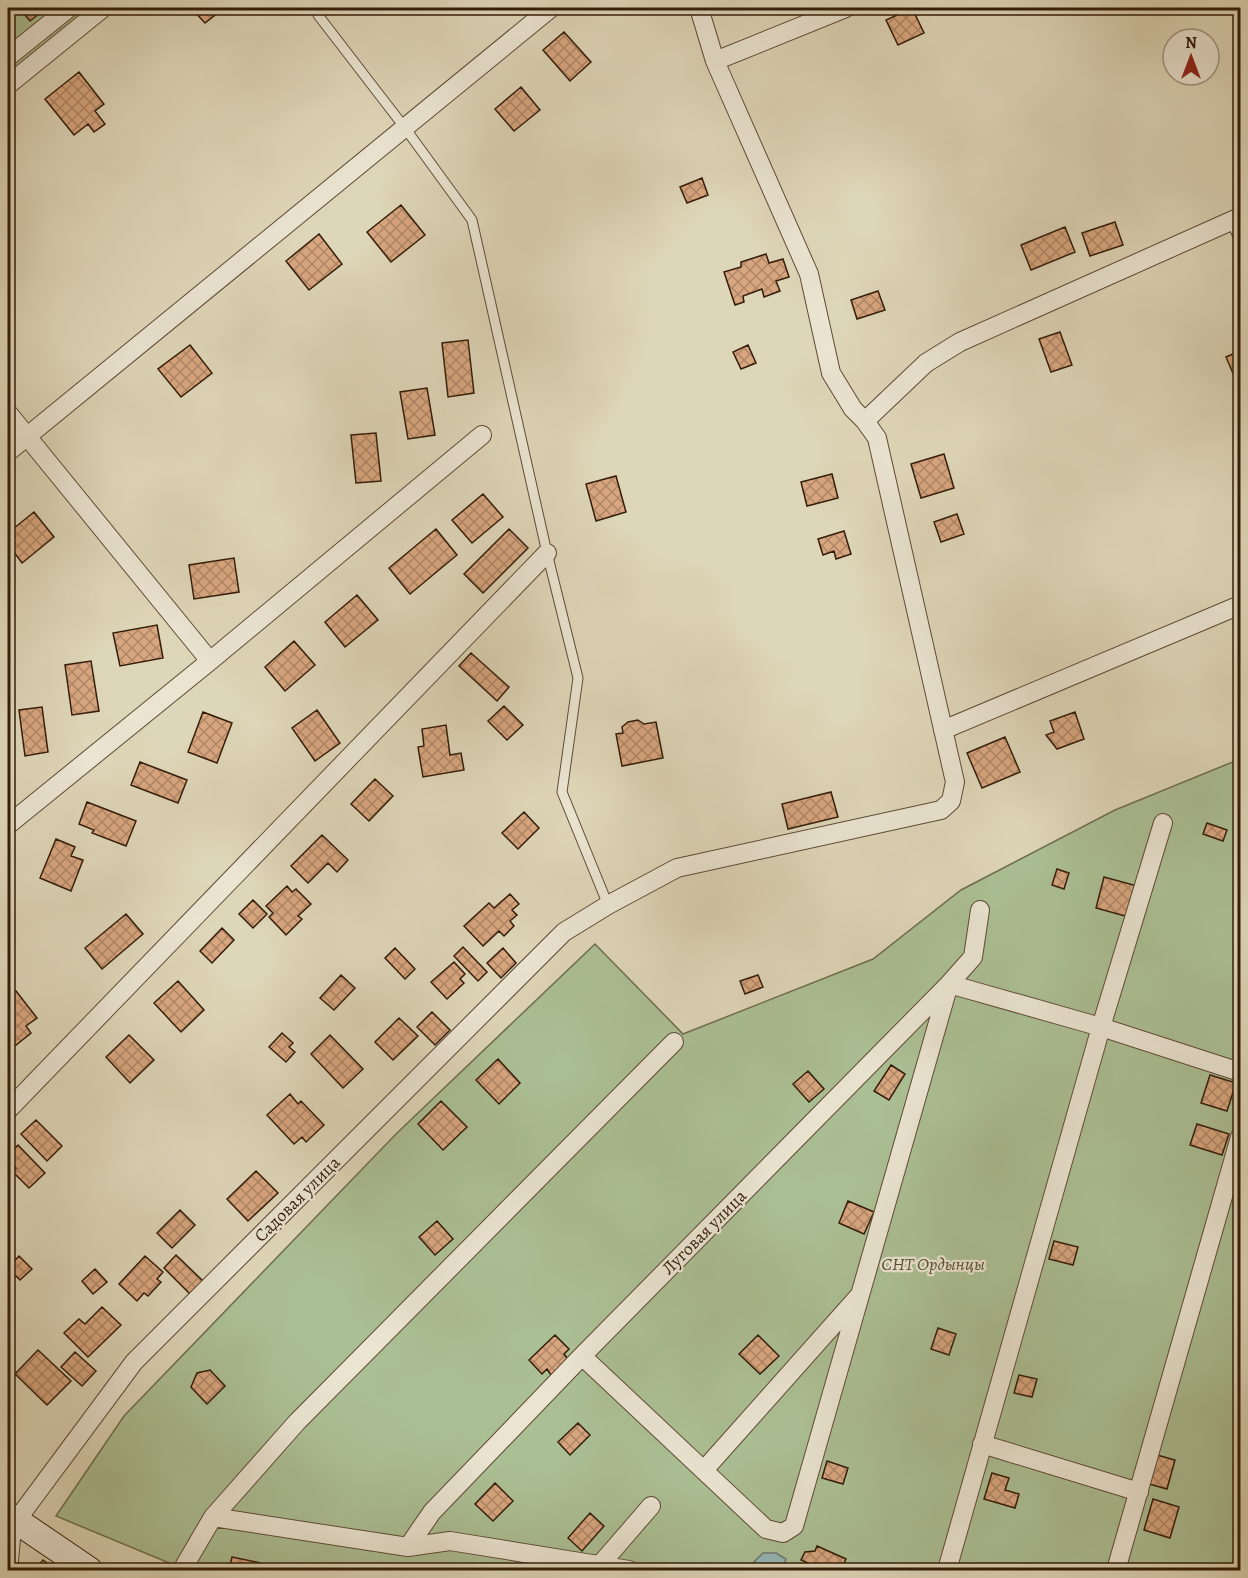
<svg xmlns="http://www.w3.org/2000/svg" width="1248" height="1578" font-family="Alegreya,serif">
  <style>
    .garden { fill: #abbf94; stroke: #6f6e4e; stroke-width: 1.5 }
    .water { fill: #95b7b7; stroke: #6e7971; stroke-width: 1.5 }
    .building { fill: url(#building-cross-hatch); stroke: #331c09; stroke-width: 1.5 }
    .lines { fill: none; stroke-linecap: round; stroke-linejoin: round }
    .lane-casing { stroke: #5e4a35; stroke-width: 11 }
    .street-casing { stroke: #5e4a35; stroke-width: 20 }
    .secondary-casing { stroke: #331c09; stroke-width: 28 }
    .lane { stroke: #eae4d1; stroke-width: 9 }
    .street { stroke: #eae4d1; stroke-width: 18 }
    .secondary { stroke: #eae4d1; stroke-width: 26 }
    .labels { text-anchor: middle; stroke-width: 4.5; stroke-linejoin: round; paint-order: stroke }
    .street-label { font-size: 18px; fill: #331c09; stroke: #eae4d1 }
    .park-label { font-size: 18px; font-style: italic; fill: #574d33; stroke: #eae4d1 }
  </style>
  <defs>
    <pattern id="building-cross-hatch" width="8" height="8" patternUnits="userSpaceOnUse" patternTransform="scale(1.5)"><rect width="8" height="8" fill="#d8a67f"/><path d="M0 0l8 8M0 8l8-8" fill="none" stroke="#b08666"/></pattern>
  </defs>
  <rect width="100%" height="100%" fill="#ded6b8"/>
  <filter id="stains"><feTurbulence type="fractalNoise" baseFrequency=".00333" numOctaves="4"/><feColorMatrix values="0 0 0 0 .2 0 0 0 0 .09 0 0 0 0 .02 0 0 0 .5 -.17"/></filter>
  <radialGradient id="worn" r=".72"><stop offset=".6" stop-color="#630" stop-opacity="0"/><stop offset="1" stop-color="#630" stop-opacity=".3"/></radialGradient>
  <path class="garden" d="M8 8H95L8 78Z
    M1240 759V1570H186L56 1516 124 1416 396 1134 595 944 683 1034 873 959 961 890 1115 810Z"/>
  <path class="water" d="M763 1553H776L786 1559 782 1570H749L748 1568Z"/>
  <path class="building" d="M25 8H36L40 13 30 21 21 10Z
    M191 8H224L205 23Z
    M912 8 924 33 898 45 886 20Z
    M564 32 591 62 570 81 543 50Z
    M79 72 104 104 95 111 105 124 94 132 88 124 74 135 45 99Z
    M521 87 540 110 514 131 495 109Z
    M702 178 708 195 687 203 680 187Z
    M401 205 425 235 391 262 367 232Z
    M1115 222 1123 245 1090 256 1082 233Z
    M1065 227 1075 252 1031 270 1021 245Z
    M319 234 342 264 309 290 286 261Z
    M766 254 769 263 783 259 789 277 776 281 780 291 764 297 762 289 743 296 744 302 735 305 724 272 741 267V262Z
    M878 291 885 310 857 319 851 300Z
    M1060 332 1072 365 1051 372 1039 339Z
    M468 340 474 393 448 397 442 343Z
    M190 345 212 373 181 397 158 369Z
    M748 345 756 363 741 369 733 352Z
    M1240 351V390L1226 357Z
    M427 388 435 435 408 439 400 392Z
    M376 433 381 481 356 483 351 435Z
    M944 454 954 488 921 498 911 464Z
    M832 474 838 498 807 506 801 482Z
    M616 476 626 512 596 521 586 484Z
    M483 494 503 517 472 543 452 520Z
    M34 512 54 537 22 563 8 544V533Z
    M957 514 964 534 941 542 934 522Z
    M436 529 457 555 410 594 389 568Z
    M509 529 528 548 483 593 464 574Z
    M844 531 851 554 836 559 834 551 823 555 818 539Z
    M234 558 239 592 194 599 189 565Z
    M357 595 378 620 345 647 325 622Z
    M157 625 163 658 120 666 113 633Z
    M294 641 315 665 285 691 265 667Z
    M471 653 509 687 497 701 459 666Z
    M91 661 99 711 72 715 65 665Z
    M504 706 523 725 507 740 488 721Z
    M42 707 48 752 25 756 19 710Z
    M317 710 340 743 315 761 292 728Z
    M203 712 232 723 217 763 188 752Z
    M1075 712 1084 739 1057 749 1046 735 1054 732 1050 721Z
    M638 720 644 724 656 722 663 758 622 766 616 734 623 733 622 727 628 722Z
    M446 725 450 755 461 753 464 770 423 777 418 747 424 746 422 729Z
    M1005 737 1020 772 982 788 967 753Z
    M140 762 187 780 178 803 131 785Z
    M375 779 393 796 369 821 351 804Z
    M831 792 838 817 788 829 782 804Z
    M87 802 136 821 126 846 92 833 94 830 79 824Z
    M524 812 539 828 518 849 502 833Z
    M1207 823 1227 830 1223 841 1203 834Z
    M322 835 348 860 337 872 328 863 308 883 291 866Z
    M56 839 75 847 71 856 83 860 71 891 40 878Z
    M1057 869 1069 873 1064 889 1052 885Z
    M1104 877 1137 886 1129 917 1096 908Z
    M287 886 292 892 296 889 311 904 298 916 302 919 286 935 269 917 273 913 266 906Z
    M510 894 519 904 512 910 517 915 510 921 514 926 504 936 499 931 483 946 464 926 489 903 494 908Z
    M253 900 267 914 253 928 239 914Z
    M126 914 143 934 102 969 85 948Z
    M222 928 234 940 212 963 200 951Z
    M463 947 487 972 478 981 454 956Z
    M395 948 415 969 405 979 385 958Z
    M503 948 516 963 501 978 487 963Z
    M454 962 465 974 460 979 464 983 447 999 431 982Z
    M341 975 355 988 334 1010 320 998Z
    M758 975 763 987 745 994 740 981Z
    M178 981 204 1010 181 1032 154 1003Z
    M16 991 37 1018 26 1026 31 1033 15 1046 8 1036V997Z
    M432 1012 450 1030 435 1045 417 1027Z
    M399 1018 418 1036 393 1060 375 1042Z
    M282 1033 293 1043 289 1047 295 1052 286 1062 269 1047Z
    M129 1035 154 1060 130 1083 106 1057Z
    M330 1035 363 1069 343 1088 311 1054Z
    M498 1059 520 1083 499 1104 476 1080Z
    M891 1065 905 1074 889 1100 874 1091Z
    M808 1071 824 1089 809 1102 793 1084Z
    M1210 1075 1236 1083 1227 1111 1201 1103Z
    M290 1094 298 1104 301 1101 324 1125 306 1142 302 1137 294 1144 267 1115Z
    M441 1101 467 1127 443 1150 418 1124Z
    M36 1120 62 1146 47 1161 21 1134Z
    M1197 1124 1229 1134 1222 1155 1190 1145Z
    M18 1145 45 1173 29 1188 12 1171 16 1168 8 1158V1155Z
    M256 1171 278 1193 248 1221 227 1199Z
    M848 1201 874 1212 864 1234 839 1223Z
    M180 1210 195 1225 172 1248 157 1233Z
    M437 1221 453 1239 435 1255 419 1237Z
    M1054 1241 1078 1247 1073 1265 1049 1259Z
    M176 1255 203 1281 190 1294 164 1268Z
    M19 1256 32 1269 20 1280 8 1268Z
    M145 1256 163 1272 157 1279 161 1282 148 1296 144 1293 137 1301 119 1284Z
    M95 1269 107 1282 93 1294 82 1281Z
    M102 1307 121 1325 88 1357 64 1333 79 1319 85 1324Z
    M938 1328 956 1334 949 1355 931 1349Z
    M555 1335 569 1349 564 1354 568 1359 553 1378 547 1369 542 1374 529 1360Z
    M758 1335 779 1356 760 1374 739 1354Z
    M38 1350 71 1381 47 1405 15 1374Z
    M75 1352 96 1371 82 1386 61 1367Z
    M210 1370 225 1386 207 1404 191 1387 197 1373Z
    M1019 1375 1037 1379 1032 1397 1014 1393Z
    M578 1423 590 1435 570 1455 558 1442Z
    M1157 1455 1175 1460 1167 1489 1149 1484Z
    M827 1461 848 1468 843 1484 822 1478Z
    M992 1473 1009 1478 1005 1490 1019 1494 1015 1508 984 1499Z
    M495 1483 513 1501 493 1521 475 1504Z
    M1153 1499 1179 1507 1170 1538 1144 1530Z
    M590 1513 604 1526 582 1551 568 1538Z
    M817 1546 846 1559 841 1570H813L808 1568 810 1564 801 1560 805 1552 815 1551Z
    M232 1557 261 1563 260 1570H229Z
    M43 1560 54 1568 53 1570H35Z"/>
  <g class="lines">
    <g class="lane-casing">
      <path id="lane" d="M327 8 318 15 405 128 472 220 547 553 578 678 562 792 608 905
        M1231 221 1240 241"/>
    </g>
    <g class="street-casing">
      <path id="street" d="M8 57 69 8
        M715 61 846 8
        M8 85 103 8
        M8 413 210 661
        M865 421 926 363 960 342 1240 217
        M8 452 551 8
        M943 730 1240 605
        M8 825 210 661 482 435
        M8 1110 547 553
        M582 1356 766 1529 783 1533 794 1526 949 984 1101 1027 1240 1072
        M982 1444 1139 1492
        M704 1470 858 1297
        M213 1517 297 1422 674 1042
        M408 1547 432 1512 582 1356 949 984 973 957 980 910
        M600 1565 651 1506
        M8 1570 12 1529 16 1521 134 1362 564 932 608 905 677 868 941 810 951 801 955 782 877 438 865 421 853 409 831 373 809 274 715 61 699 8
        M182 1570 213 1517 408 1547 450 1541 629 1570
        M947 1570 1101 1027 1163 823
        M1116 1570 1240 1137"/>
    </g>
    <g class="secondary-casing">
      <path id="secondary" d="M8 1515 89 1570"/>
    </g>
    <use href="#lane" class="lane"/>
    <use href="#street" class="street"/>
    <use href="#secondary" class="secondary"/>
  </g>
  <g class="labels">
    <g class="street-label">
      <text transform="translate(297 1199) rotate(-45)" y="6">Садовая улица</text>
      <text transform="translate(704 1232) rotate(-45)" y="6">Луговая улица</text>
    </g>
    <g class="park-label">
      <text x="933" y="1270">СНТ Ордынцы</text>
    </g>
  </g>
  <rect width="1248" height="1578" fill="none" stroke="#ded6b8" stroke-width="30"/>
  <rect x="9" y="9" width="1230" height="1560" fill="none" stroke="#331c09" stroke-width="3"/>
  <rect x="15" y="15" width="1218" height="1548" fill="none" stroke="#331c09" stroke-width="1.5"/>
  <g transform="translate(1191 57)"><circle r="28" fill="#eae4d1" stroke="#a19481" stroke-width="1.5"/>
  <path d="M0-4.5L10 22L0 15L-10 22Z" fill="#8f2418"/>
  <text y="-9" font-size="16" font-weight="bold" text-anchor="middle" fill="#331c09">N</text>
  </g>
  <rect width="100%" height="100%" filter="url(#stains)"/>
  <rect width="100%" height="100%" fill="url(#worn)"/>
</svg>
